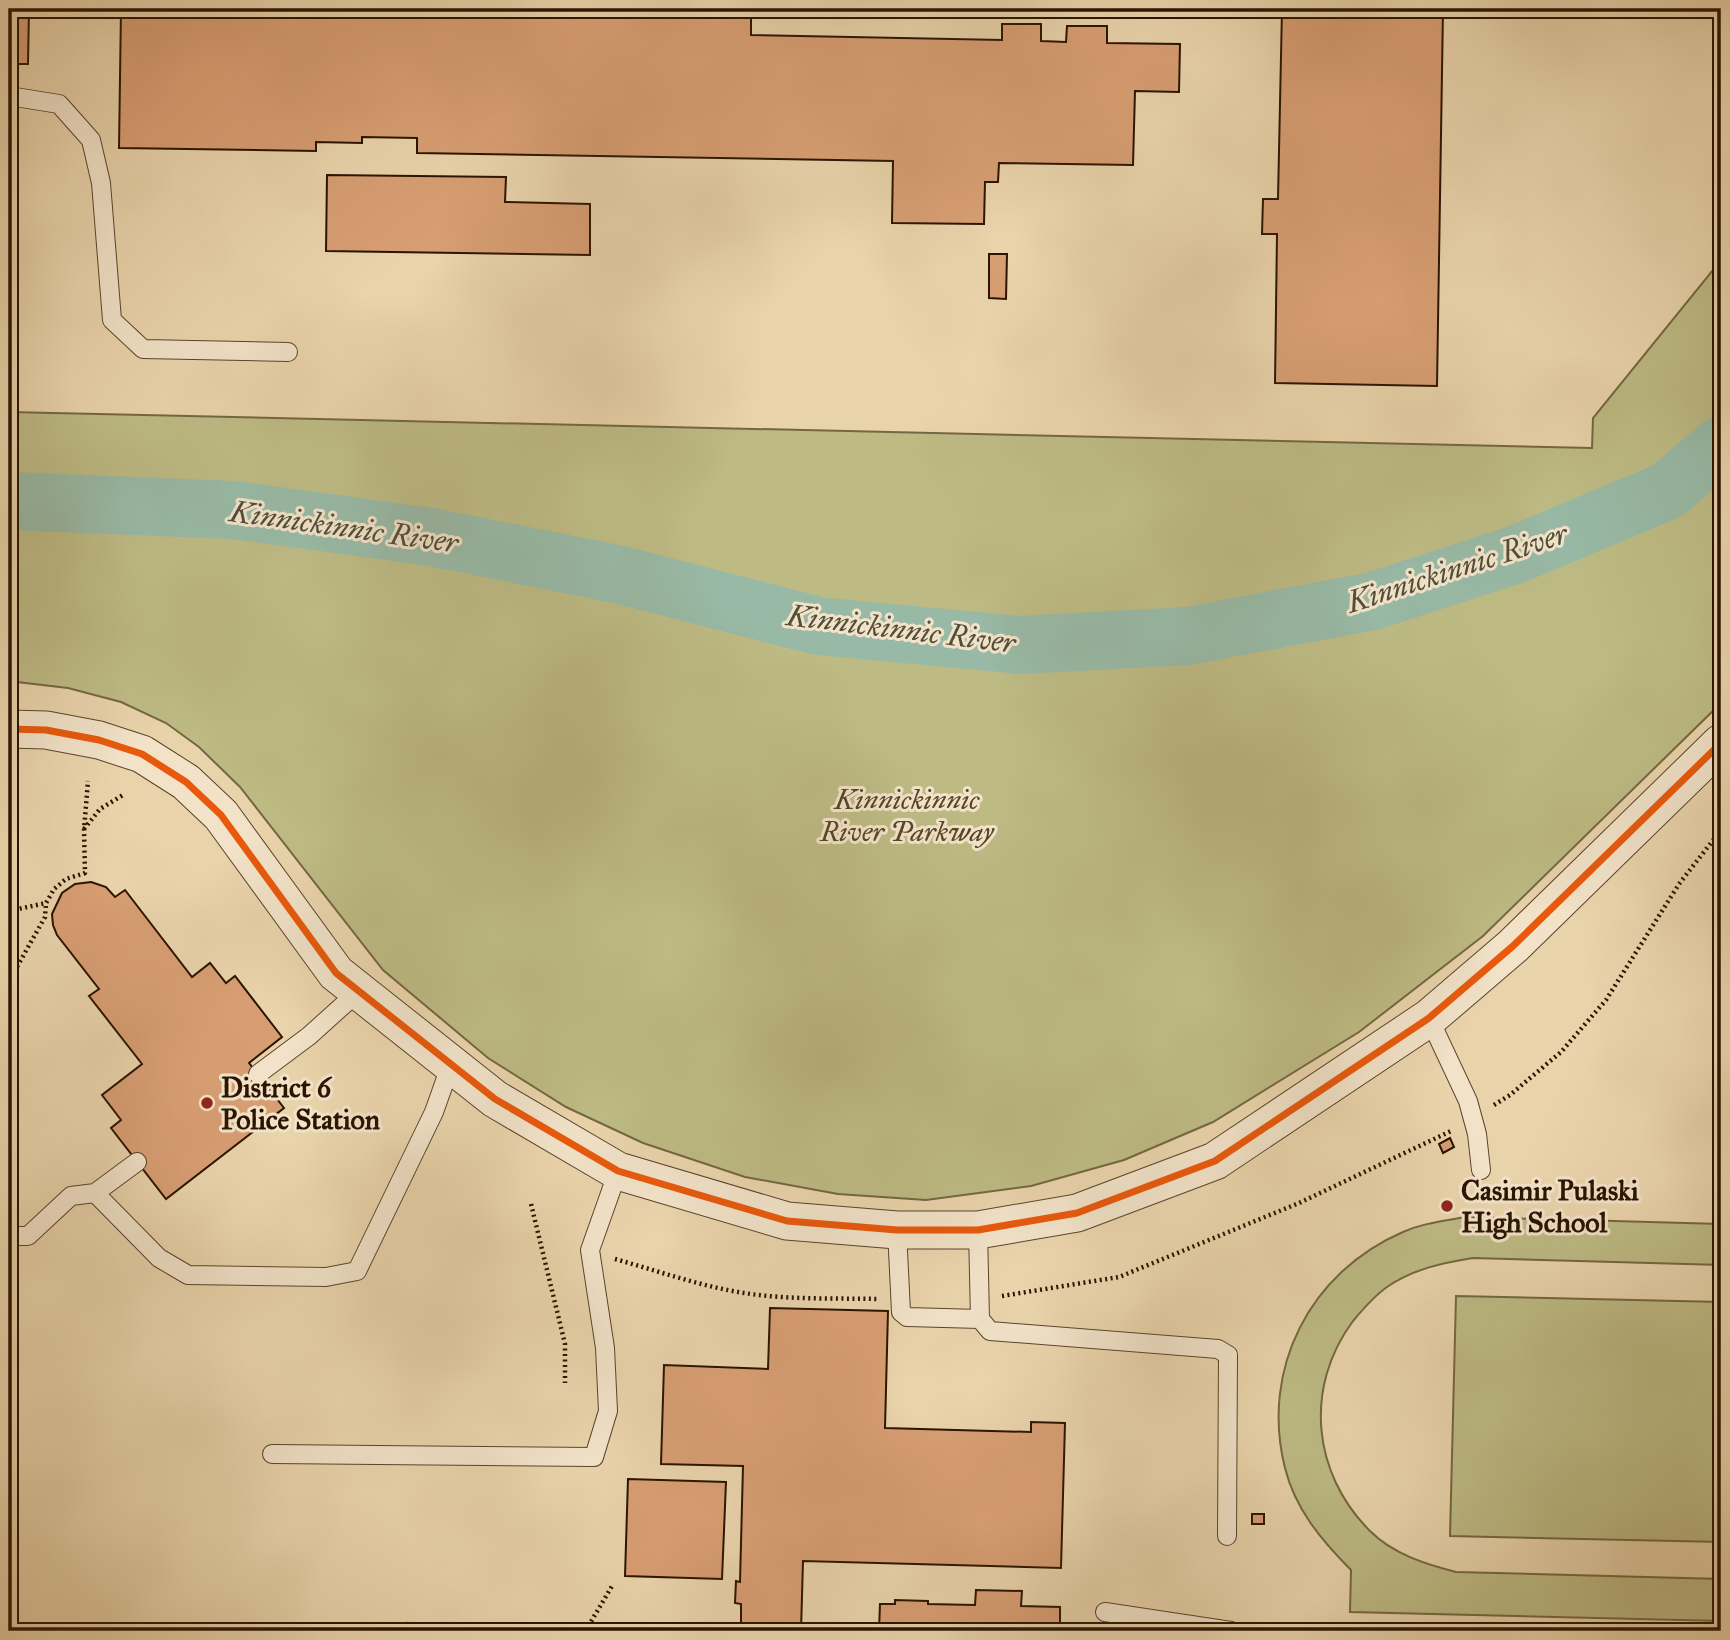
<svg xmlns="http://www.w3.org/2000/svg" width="1730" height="1640" font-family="'IM FELL Great Primer',serif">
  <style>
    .green { fill: #bdba84; stroke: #746742; stroke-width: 2 }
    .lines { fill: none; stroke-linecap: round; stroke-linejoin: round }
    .river { stroke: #98b9a5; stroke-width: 58 }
    .building { fill: #d89e73; stroke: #2b1400; stroke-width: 2 }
    .lane-casing { stroke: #5a442b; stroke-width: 20 }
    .street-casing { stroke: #5a442b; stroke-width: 39 }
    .path { stroke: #2b1400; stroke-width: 4.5; stroke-dasharray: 2 3.5; stroke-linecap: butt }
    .lane { stroke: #f1e2c8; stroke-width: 18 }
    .street { stroke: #f1e2c8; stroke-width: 37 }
    .cycleway-casing { stroke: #f1e2c8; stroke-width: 11 }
    .cycleway { stroke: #e8590c; stroke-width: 7 }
    .poi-dot { fill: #8f2418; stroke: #f1e2c8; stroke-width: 2.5 }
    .labels { text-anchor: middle; stroke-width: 6; stroke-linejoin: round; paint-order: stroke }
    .park-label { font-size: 28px; font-style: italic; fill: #574628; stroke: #f1e2c8 }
    .poi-label { font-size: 28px; font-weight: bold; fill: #2b1400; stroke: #f1e2c8; text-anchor: start }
    .water-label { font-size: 30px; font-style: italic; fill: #514e3a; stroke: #f1e2c8 }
  </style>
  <rect width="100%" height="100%" fill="#e9d3ab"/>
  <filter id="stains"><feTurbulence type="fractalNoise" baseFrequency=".00286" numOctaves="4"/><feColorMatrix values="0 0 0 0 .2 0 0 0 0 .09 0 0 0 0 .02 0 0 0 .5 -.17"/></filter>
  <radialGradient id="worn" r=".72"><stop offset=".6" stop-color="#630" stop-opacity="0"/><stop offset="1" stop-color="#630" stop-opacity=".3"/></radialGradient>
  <path class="green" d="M1721 260V703L1483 936 1359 1032 1213 1122 1124 1160 1031 1186 926 1200 838 1194 745 1177 643 1143 566 1107 488 1058 383 970 240 787 199 747 166 723 121 702 68 688 9 681V412L1592 448 1593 418Z
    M1465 1217 1721 1224V1265L1473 1258C1442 1263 1413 1269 1387 1287 1374 1296 1363 1309 1353 1321 1304 1387 1312 1473 1370 1531 1393 1554 1425 1564 1456 1572L1721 1579V1621L1350 1612 1351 1570C1322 1541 1295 1509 1285 1468 1260 1369 1310 1272 1403 1232 1423 1223 1444 1221 1465 1217Z
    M1456 1296 1721 1302V1542L1450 1536Z"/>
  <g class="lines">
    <path class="river" d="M9 501 234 510 431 537 621 575 818 626 1020 645 1188 636 1373 601 1517 554 1667 491 1721 445"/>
  </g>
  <path class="building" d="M9 9H29L28 64H9Z
    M121 9H751V35L1002 40V24H1041V41L1066 42 1067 26H1107V43L1180 44 1179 92 1135 91 1133 165 999 163 998 182H985L984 224 892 223 893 161 417 153V138L362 137V143L316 142V151L119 148Z
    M1282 9H1443L1437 386 1275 383 1277 234H1262L1263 199H1278Z
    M327 175 506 177 505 202 590 204V255L326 251Z
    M989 254H1007L1006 299 989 298Z
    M91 882 106 887 115 897 125 890 192 977 210 963 226 983 235 976 282 1037 249 1063 284 1108 166 1199 111 1128 121 1120 102 1095 142 1064 89 996 99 989 57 935 53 925 52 914 62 893 75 884Z
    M1450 1138 1454 1147 1443 1153 1439 1144Z
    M770 1308 888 1311 885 1428 1031 1432V1422L1065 1423 1061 1568 803 1561 801 1631H741V1604L735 1603 736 1581 740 1582 743 1466 661 1464 664 1365 768 1369Z
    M628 1479 726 1482 722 1579 625 1576Z
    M1252 1514H1264V1524H1252Z
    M976 1590 1022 1591 1021 1606 1060 1607V1631H879L880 1604H895V1600L928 1601V1604L975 1605Z"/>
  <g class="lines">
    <g class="lane-casing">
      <path id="lane" d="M9 96 59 104 91 140 101 183 112 320 143 349 288 352
        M1429 1018 1468 1101 1477 1134 1481 1170
        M258 1074 309 1036 359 991
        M95 1193 137 1162
        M897 1230 901 1312 907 1317 980 1319
        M978 1230 980 1319 990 1331 1218 1349 1228 1355 1227 1536
        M9 1236H28L71 1196 95 1193 159 1258 188 1275 326 1277 357 1271 434 1112 451 1064
        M272 1454 594 1457 608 1411 605 1348 590 1250 618 1171
        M1105 1612 1231 1631"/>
    </g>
    <g class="street-casing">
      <path id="street" d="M9 729 46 730 99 740 142 754 186 782 221 815 336 973 495 1099 618 1171 787 1221 897 1230H978L1077 1213 1215 1161 1429 1018 1513 946 1721 743"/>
    </g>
    <path class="path" d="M84 829 100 809 123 795
      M9 911 46 903
      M9 981 45 917 46 903 54 889 66 879 85 873 84 830 88 781
      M1494 1105 1510 1095 1561 1052 1606 1000 1679 884 1721 830
      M531 1204 565 1344V1383
      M615 1259C658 1271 700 1286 744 1293 788 1300 834 1298 878 1299
      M1002 1296 1119 1277 1299 1203 1451 1131
      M374 1631 403 1624 524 1627 589 1625 612 1586"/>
    <use href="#lane" class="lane"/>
    <use href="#street" class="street"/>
    <g class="cycleway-casing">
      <path id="cycleway" d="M9 729 46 730 99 740 142 754 186 782 221 815 336 973 495 1099 618 1171 787 1221 897 1230H978L1077 1213 1215 1161 1429 1018 1513 946 1721 743"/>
    </g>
    <use href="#cycleway" class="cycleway"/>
  </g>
  <g class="poi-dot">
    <circle cx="207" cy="1103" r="7"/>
    <circle cx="1447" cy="1206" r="7"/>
  </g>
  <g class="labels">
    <g class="park-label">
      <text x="907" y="809">Kinnickinnic<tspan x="907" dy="32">River Parkway</tspan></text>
    </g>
    <g class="poi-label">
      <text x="221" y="1097">District 6<tspan x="221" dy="32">Police Station</tspan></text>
      <text x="1461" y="1200">Casimir Pulaski<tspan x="1461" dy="32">High School</tspan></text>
    </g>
    <g class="water-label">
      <text transform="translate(344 527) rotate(8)" y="10">Kinnickinnic River</text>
      <text transform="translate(1457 568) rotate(-18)" y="10">Kinnickinnic River</text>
      <text transform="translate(901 629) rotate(7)" y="10">Kinnickinnic River</text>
    </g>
  </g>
  <rect width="1730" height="1640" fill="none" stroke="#e9d3ab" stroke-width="35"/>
  <rect x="10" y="10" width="1709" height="1619" fill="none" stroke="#2b1400" stroke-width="3.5"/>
  <rect x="18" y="18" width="1695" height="1605" fill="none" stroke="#2b1400" stroke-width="2"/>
  <rect width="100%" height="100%" filter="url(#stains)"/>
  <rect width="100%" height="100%" fill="url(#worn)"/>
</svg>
